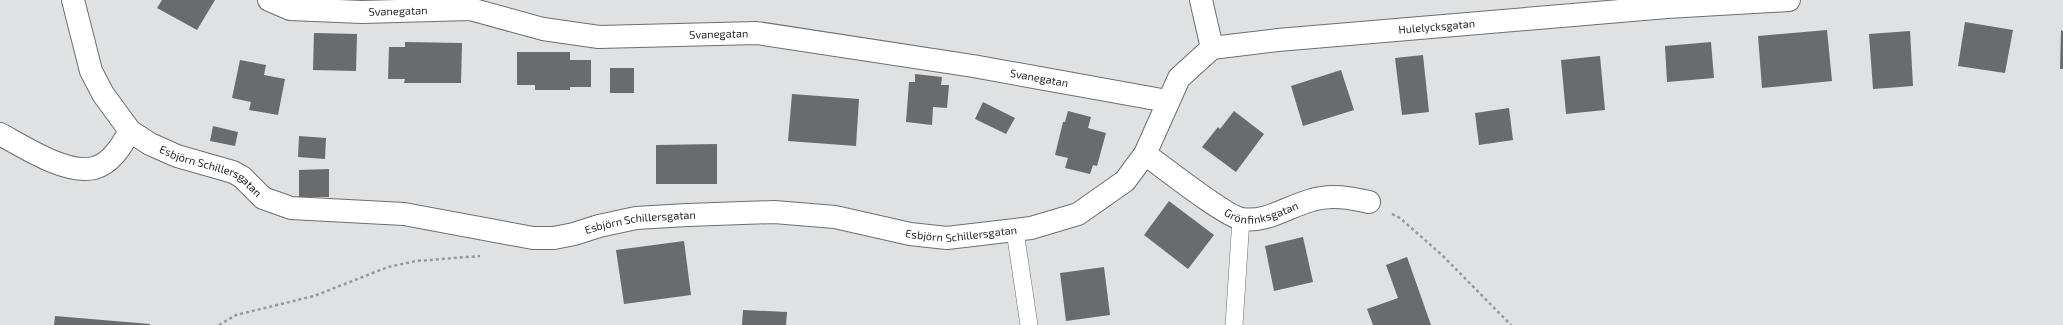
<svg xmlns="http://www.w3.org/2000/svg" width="2063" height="325" font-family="'Exo 2',sans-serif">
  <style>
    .building { fill: #6a6b6c }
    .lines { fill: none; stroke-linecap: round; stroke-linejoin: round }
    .lane-casing { stroke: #6d6e6f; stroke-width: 18 }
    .street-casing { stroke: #6d6e6f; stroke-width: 24 }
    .path { stroke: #98989a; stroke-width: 2.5; stroke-dasharray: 3 3; stroke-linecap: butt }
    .lane { stroke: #fff; stroke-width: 17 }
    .street { stroke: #fff; stroke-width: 22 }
    .labels { text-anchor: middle; stroke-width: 4; stroke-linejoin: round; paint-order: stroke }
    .street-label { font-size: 11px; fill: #272728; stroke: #e0e1e3 }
  </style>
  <rect width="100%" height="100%" fill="#e0e1e3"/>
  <path class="building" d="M162 0H215L197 30 157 8Z
    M1965 22 2013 30 2005 73 1958 66Z
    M1827 30 1832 81 1762 88 1758 36Z
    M2061 30 2063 31V69H2060Z
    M1910 31 1913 86 1873 89 1869 34Z
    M314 33 357 34 356 71 313 70Z
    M405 42 462 43 461 83H404L405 79H388L389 47H405Z
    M1711 42 1714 78 1667 82 1665 46Z
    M517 52H570V60H591V87H570V90H535V85H517Z
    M1423 55 1429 112 1402 115 1395 58Z
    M1600 56 1605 110 1566 114 1561 60Z
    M240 60 266 65 264 75 285 79 278 115 249 110 251 102 232 98Z
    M610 68H634V93H610Z
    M1341 70 1354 110 1303 126 1291 86Z
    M915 74 942 77 941 85H949L947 108 933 107 932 125 906 122 909 82H915Z
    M792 94 859 99 856 146 788 141Z
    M983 102 1015 118 1006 134 975 119Z
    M1509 108 1513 140 1479 145 1475 113Z
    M1068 111 1091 117 1088 128 1106 133 1097 166 1093 165 1090 174 1065 168 1068 158 1055 155 1063 122H1065Z
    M1234 111 1264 134 1236 172 1202 147 1218 127 1220 129Z
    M213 126 238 132 235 146 210 141Z
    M299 136 326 138 325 159 298 157Z
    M717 144V184H656V145Z
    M329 169V197H299V170Z
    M1169 201 1214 235 1188 269 1144 235Z
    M1303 237 1313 282 1274 291 1265 246Z
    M684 241 691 295 624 304 616 250Z
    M1407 257 1431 325H1373L1367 309 1398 298 1386 265Z
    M1104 267 1110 315 1066 321 1060 273Z
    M743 310 787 312 786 325H742Z
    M55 316 150 324V325H54Z"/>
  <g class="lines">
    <g class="lane-casing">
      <path id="lane" d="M1015 231 1029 325
        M1234 325 1241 219"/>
    </g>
    <g class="street-casing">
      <g id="street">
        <path id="s1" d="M73 0 91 71 103 94 130 131 150 144 177 156 233 172 242 177 263 198 291 208 404 214 533 238H554L574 234 599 226 636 218 687 215 774 212 835 217 910 234 947 238 1031 228 1078 214 1125 181 1145 154 1179 78 1212 48 1278 40 1667 7 1789 0"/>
        <path id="s2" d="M269 0 290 9 362 12 470 9 543 29 599 37 757 33 973 66 1167 101"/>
        <path d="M1201 0 1212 48"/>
        <path d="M0 134C24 147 67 175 94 168 111 164 122 145 130 131"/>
        <path id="s3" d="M1145 154C1162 166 1226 217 1242 219 1266 223 1289 206 1312 200 1331 194 1351 198 1369 202"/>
      </g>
    </g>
    <path class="path" d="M1392 214 1400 218 1443 256 1511 325
      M219 325 236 315 314 296 388 267 416 261 480 256"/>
    <use href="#lane" class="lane"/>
    <use href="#street" class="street"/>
  </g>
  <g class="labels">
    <g class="street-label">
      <text dy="4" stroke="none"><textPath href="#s2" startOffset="131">Svanegatan</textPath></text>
      <text dy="4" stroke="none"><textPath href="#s1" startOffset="1568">Hulelycksgatan</textPath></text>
      <text dy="4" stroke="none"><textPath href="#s2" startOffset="455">Svanegatan</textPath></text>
      <text dy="4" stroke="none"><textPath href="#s2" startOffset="779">Svanegatan</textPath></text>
      <text dy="4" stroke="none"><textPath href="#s1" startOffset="236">Esbjörn Schillersgatan</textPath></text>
      <text dy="4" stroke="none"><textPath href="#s3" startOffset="137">Grönfinksgatan</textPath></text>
      <text dy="4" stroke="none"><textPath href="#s1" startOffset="680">Esbjörn Schillersgatan</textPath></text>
      <text dy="4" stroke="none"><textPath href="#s1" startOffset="1004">Esbjörn Schillersgatan</textPath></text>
    </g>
  </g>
</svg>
